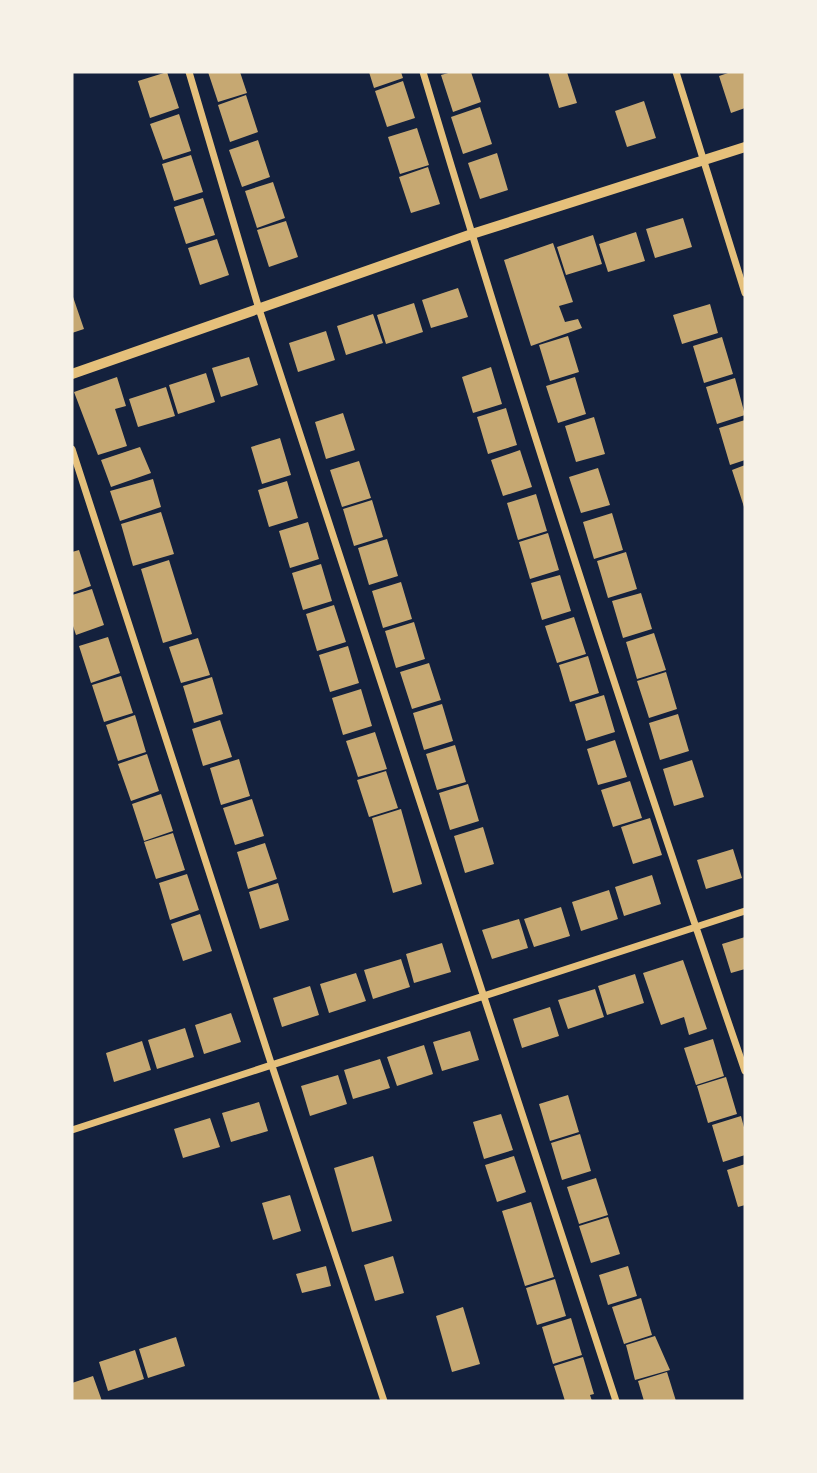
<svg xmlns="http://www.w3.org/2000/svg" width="817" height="1473" font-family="'Noto Sans',sans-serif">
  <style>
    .building { fill: #c6a872 }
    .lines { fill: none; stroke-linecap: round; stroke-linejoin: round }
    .minor { stroke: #e5c07b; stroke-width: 7 }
    .tertiary { stroke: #e5c07b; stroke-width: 10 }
  </style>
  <rect width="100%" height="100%" fill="#14213d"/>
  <path class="building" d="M167 72 179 108 150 118 138 81Z
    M208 72H240L247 93 218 102Z
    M369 72H401L403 78 374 88Z
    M452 72H471L481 102 453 112 441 75Z
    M548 72H567L577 103 559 108Z
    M731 72H745V108L731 113 719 76Z
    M403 81 415 118 387 127 375 91Z
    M246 95 258 132 230 142 218 105Z
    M644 101 656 138 627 147 615 111Z
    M480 107 492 144 463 154 451 117Z
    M179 114 191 151 163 160 150 124Z
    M417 128 429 165 400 174 388 137Z
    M258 140 270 177 242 187 229 150Z
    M497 153 508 190 480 199 468 163Z
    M191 155 203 192 174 201 162 164Z
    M428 167 440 204 411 213 399 177Z
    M273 182 285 218 257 228 245 191Z
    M203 198 215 235 186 244 174 207Z
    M683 218 692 247 655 258 646 229Z
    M286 221 298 257 269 267 257 230Z
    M636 232 645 261 608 272 599 244Z
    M593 235 602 264 566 275 557 247Z
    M217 239 229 275 200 285 188 248Z
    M553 243 573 302 559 306 565 322 578 319 582 328 531 346 504 260Z
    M458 288 468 317 431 328 422 300Z
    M72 294 84 329 72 333Z
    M414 303 423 332 386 344 377 315Z
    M710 304 718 333 682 344 673 315Z
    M373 314 383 343 346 355 337 326Z
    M326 331 335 360 298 372 289 343Z
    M568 336 579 372 550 381 539 345Z
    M722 337 733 374 704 383 693 346Z
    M249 357 258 385 221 397 212 368Z
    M491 367 502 404 473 413 462 377Z
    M206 373 215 402 178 414 169 385Z
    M117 377 126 406 115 409 127 446 98 455 74 392Z
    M575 377 586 414 558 423 546 386Z
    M735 378 745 415 717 424 706 387Z
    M166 387 175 416 138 427 129 399Z
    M506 408 517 445 488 454 477 417Z
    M343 413 355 450 326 459 315 422Z
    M594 417 605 454 576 462 565 426Z
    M745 420V460L730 465 719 428Z
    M280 438 291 475 262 484 251 447Z
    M140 447 151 473 111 487 101 460Z
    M520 450 532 487 503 496 491 460Z
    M359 461 371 498 342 507 330 470Z
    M745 465V510L732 470Z
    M598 468 610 505 581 513 569 477Z
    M153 479 161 507 120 521 110 491Z
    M287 481 298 518 269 527 258 490Z
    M536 494 547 531 518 540 507 503Z
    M372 500 383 537 354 546 343 509Z
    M161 512 174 554 133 566 121 524Z
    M612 513 623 550 594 559 583 522Z
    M308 522 319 559 290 568 279 531Z
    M548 533 559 570 530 579 519 542Z
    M387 539 398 576 369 585 358 548Z
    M79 550 91 586 72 593V552Z
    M626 552 637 589 608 598 597 561Z
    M169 560 192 634 163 643 141 569Z
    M321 564 332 601 303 610 292 573Z
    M560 575 571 611 542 620 531 583Z
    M401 582 412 619 383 628 372 591Z
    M92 589 104 625 76 635 72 623V595Z
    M641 593 652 629 623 638 612 601Z
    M334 605 346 642 317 651 306 614Z
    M574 617 586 654 557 663 545 626Z
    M414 622 425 659 396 668 385 631Z
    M654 633 666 670 637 679 626 642Z
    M108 637 120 673 91 683 79 646Z
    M198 638 210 675 181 683 169 647Z
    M348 646 359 683 330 692 319 655Z
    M588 656 599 693 570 702 559 665Z
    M429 663 441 700 412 709 400 672Z
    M666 672 677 709 649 718 637 681Z
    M121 676 133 713 104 722 92 685Z
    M212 677 223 714 194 723 183 686Z
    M361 689 372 726 343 735 332 698Z
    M604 695 615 732 586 741 575 704Z
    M442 704 453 741 424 750 413 713Z
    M678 714 689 751 660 760 649 723Z
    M135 715 146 752 118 761 106 725Z
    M220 720 232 757 203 766 192 729Z
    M375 732 387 769 358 777 346 741Z
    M615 740 627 777 598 785 587 749Z
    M455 745 466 782 437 790 426 754Z
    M147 754 159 791 131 801 118 764Z
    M239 759 250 796 221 805 210 768Z
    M692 760 704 797 674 806 663 769Z
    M386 771 398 808 369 817 357 780Z
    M630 781 642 818 613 827 601 790Z
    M468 784 479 821 450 830 439 793Z
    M161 794 173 831 144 841 132 804Z
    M252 799 264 836 235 845 223 808Z
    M401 809 422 884 393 893 372 818Z
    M650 818 662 855 633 864 621 827Z
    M483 827 494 864 465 873 454 836Z
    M173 833 185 870 156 879 144 842Z
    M265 843 277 879 248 889 237 852Z
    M733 849 742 878 706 889 697 860Z
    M187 874 199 910 170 920 159 883Z
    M652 875 661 904 624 916 615 887Z
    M278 883 289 920 260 929 249 892Z
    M609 890 618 919 581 931 572 902Z
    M561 907 570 936 534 947 524 919Z
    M200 914 212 951 183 961 171 924Z
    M519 919 528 948 492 959 482 930Z
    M745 937V969L731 973 722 944Z
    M442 943 451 972 414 983 406 954Z
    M401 959 410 987 373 999 364 970Z
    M683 960 707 1029 689 1035 684 1017 661 1025 643 973Z
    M356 973 366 1001 329 1013 320 984Z
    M635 974 644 1003 607 1015 598 986Z
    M310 986 319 1015 282 1027 273 998Z
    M595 989 604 1017 568 1029 558 1000Z
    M550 1007 559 1036 522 1048 513 1019Z
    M231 1013 241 1042 204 1054 195 1025Z
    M185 1028 194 1057 157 1069 148 1040Z
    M470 1031 479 1060 442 1071 433 1042Z
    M713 1039 724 1076 696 1085 684 1048Z
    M142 1041 151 1070 114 1082 106 1053Z
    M424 1045 433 1074 397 1086 387 1057Z
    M380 1059 390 1088 353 1099 344 1070Z
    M338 1075 347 1104 310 1116 301 1086Z
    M726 1077 737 1114 708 1123 697 1086Z
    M568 1095 579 1132 550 1141 539 1104Z
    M259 1102 268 1131 231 1142 222 1113Z
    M501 1114 513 1150 484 1159 473 1122Z
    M741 1116 745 1131V1155L723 1162 712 1125Z
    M210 1118 220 1147 183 1158 174 1129Z
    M580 1134 591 1171 562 1180 551 1143Z
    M373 1156 392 1221 352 1232 334 1168Z
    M514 1156 526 1192 497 1202 485 1165Z
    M745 1164V1205L738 1207 727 1170Z
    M596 1178 608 1215 579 1224 567 1187Z
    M290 1195 301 1231 273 1240 262 1203Z
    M531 1202 554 1277 525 1286 502 1211Z
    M608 1217 620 1254 591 1263 579 1226Z
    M393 1256 404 1293 375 1301 364 1265Z
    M326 1266 331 1286 302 1293 296 1274Z
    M628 1266 637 1296 608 1305 599 1275Z
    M555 1279 566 1316 537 1325 526 1288Z
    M641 1298 652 1335 624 1344 612 1307Z
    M463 1307 480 1364 452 1372 436 1316Z
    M571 1318 582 1355 553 1364 542 1327Z
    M655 1336 670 1370 635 1380 626 1345Z
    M176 1337 185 1366 148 1378 139 1349Z
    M135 1350 144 1379 108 1391 99 1362Z
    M583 1357 594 1394 590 1395 592 1401H565L554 1366Z
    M667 1372 676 1401H644L638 1381Z
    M93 1376 102 1401H72V1383Z"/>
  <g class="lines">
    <path class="minor" d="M189 72 259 309 616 1401
      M423 72C523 407 631 740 745 1071
      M676 72 745 293
      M72 449 272 1066 384 1401
      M72 1130 745 911"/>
    <path class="tertiary" d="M72 374 472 234 745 147"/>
  </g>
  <rect width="817" height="1473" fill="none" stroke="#f6f1e7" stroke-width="147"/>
</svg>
